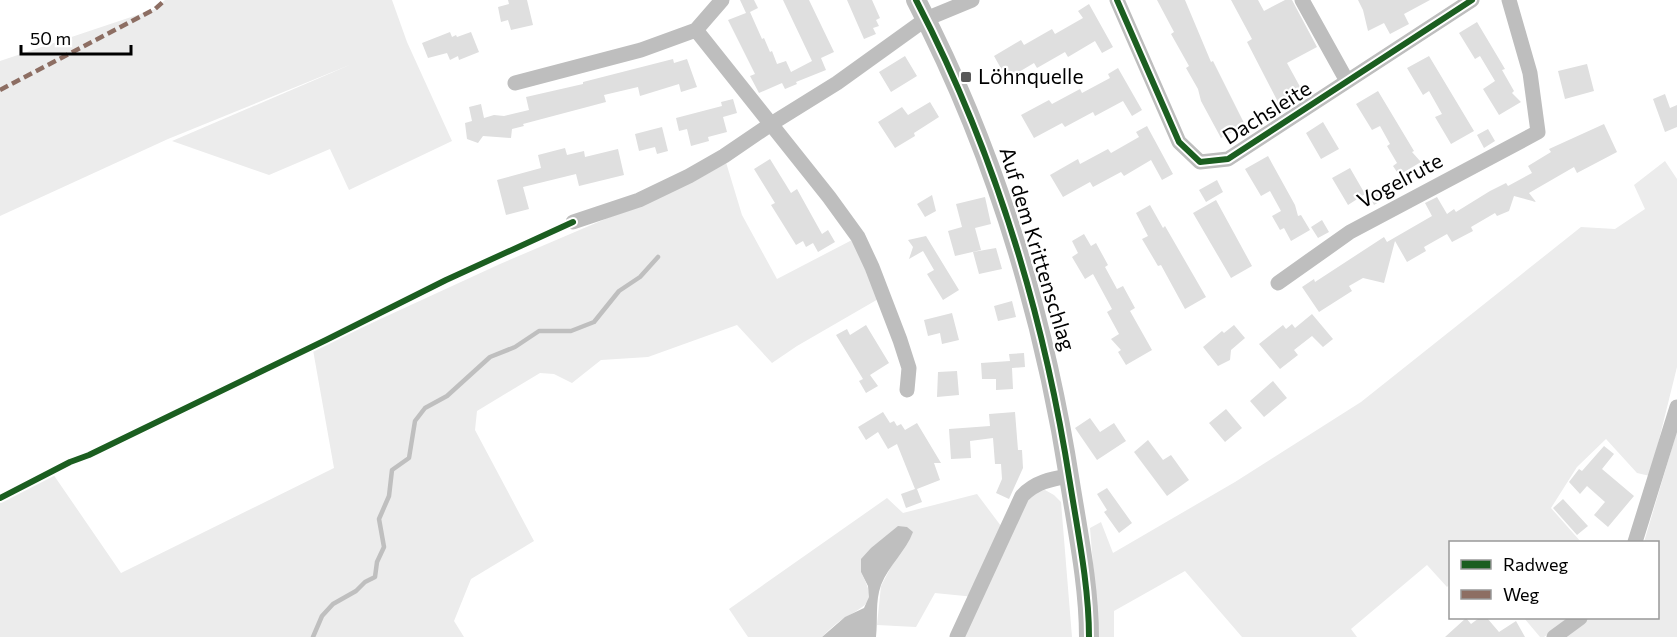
<svg xmlns="http://www.w3.org/2000/svg" width="1677" height="637" font-family="Commissioner,sans-serif">
  <style>
    .green { fill: #ececec }
    .water { fill: #bfbfbf }
    .lines { fill: none; stroke-linecap: round; stroke-linejoin: round }
    .stream { stroke: #bfbfbf; stroke-width: 4.5 }
    .building { fill: #dfdfdf }
    .minor { stroke: #bebebe; stroke-width: 15 }
    .tertiary { stroke: #bebebe; stroke-width: 20 }
    .quiet { stroke: #8d6e63; stroke-width: 4.5; stroke-dasharray: 9 4.5; stroke-linecap: butt }
    .cycleway-casing { stroke: #fff; stroke-width: 10 }
    .cycleway { stroke: #1b5e20; stroke-width: 6 }
    .poi-dot { fill: #595959; stroke: #fff; stroke-width: 2 }
    .labels { text-anchor: middle; stroke-width: 4.5; stroke-linejoin: round; paint-order: stroke }
    .poi-label { font-size: 21px; fill: #000; stroke: #fff; text-anchor: start }
    .street-label { font-size: 21px; fill: #000; stroke: #fff }
  </style>
  <rect width="100%" height="100%" fill="#fff"/>
  <path class="green" d="M165 0H392L407 42 452 141 349 190 330 149 269 175 172 141 352 64 168 139 0 216V61L155 9Z
    M725 159 742 215 777 279 852 240 880 298 797 346 772 363 737 325 648 357 601 360 572 383 554 374 540 373 477 411 475 430 534 541 471 579 454 621 464 637H0V499L53 474 121 573 334 468 313 350 500 264 638 205Z
    M1665 161 1677 179V367L1650 476 1637 473 1606 439 1577 467 1551 508 1581 542H1450V584L1447 587 1427 565 1351 629 1357 637H1242L1185 571 1114 611V637H1099L1090 528 1101 522 1113 553 1235 482 1361 402 1581 227 1615 229 1645 209 1634 185Z
    M1677 431V637H1563L1587 618H1658V542H1644Z
    M1045 490 1054 495 1061 502 1072 637H961L1029 494Z
    M977 494 1004 530 975 597 935 593 916 627 877 625 881 586 893 563 861 572C874 599 873 602 848 616 838 621 830 629 822 637H748L729 609 887 498 903 513Z
    M1524 618H1571L1544 637H1540Z"/>
  <path class="water" d="M898 526 907 527 913 532C906 551 889 565 881 585 875 601 878 620 876 637H822L845 617 864 608 869 597 868 586 861 572V559L871 548Z"/>
  <g class="lines">
    <path class="stream" d="M313 637 322 616 333 604 356 591 365 582 375 577 377 562 384 547 379 519 389 496 392 470 409 458 415 421 425 408 447 396 490 357 515 347 539 331H571L594 322 619 291 640 277 658 257"/>
  </g>
  <path class="building" d="M508 0H527L533 25 511 30 508 20 501 22 498 7 509 4Z
    M740 0H754L758 8 750 12 762 39 764 38 770 52 772 51 777 64 786 61 791 72 812 61 783 0H809L834 52 821 58 826 70 796 82 797 84 785 89 782 83 759 93 750 76 755 74 728 20 746 13Z
    M847 0H872L880 18 876 20 879 26 873 28 876 34 864 39Z
    M1157 0H1185L1211 62 1213 61 1245 125 1221 138 1201 101 1198 89 1186 68 1189 66 1171 34 1174 32Z
    M1231 0H1258L1264 11 1285 0H1292L1317 47 1287 63 1304 94 1280 106 1247 42 1252 39Z
    M1358 0H1430L1404 14 1409 24 1390 34 1384 23 1368 31 1363 10Z
    M1089 4 1113 47 1102 53 1095 41 1068 57 1065 52 1037 68 1034 63 1007 79 994 56 1021 40 1024 45 1052 29 1055 34 1083 18 1078 11Z
    M1477 22 1505 69 1502 70 1514 91 1512 93 1521 102 1499 115 1483 89 1495 81 1480 56 1475 59 1459 33Z
    M450 32 452 37 456 35 457 37 471 32 479 52 459 60 458 56 450 60 447 53 428 58 422 43Z
    M905 56 917 76 891 92 879 72Z
    M1429 56 1474 131 1451 144 1435 117 1442 114 1429 91 1423 95 1407 68Z
    M673 59 674 63 687 59 697 87 681 92 679 84 640 96 638 87 604 95 606 102 523 124 524 126 512 129 511 138 483 136 478 143 467 139 465 123 472 121 469 107 481 104 484 118 494 115 504 116 529 110 526 97 583 84V82Z
    M1587 64 1594 91 1565 99 1558 71Z
    M1118 68 1142 110 1132 116 1123 101 1095 116 1093 112 1065 127 1062 123 1034 138 1021 115 1049 100 1052 104 1080 89 1082 93 1110 78 1108 74Z
    M1378 91 1414 151 1412 152 1421 162 1399 175 1393 166 1397 163 1387 146 1390 144 1380 126 1372 130 1356 104Z
    M1665 94 1670 108 1677 105V127L1665 132 1653 99Z
    M733 99 737 113 723 117 727 132 708 137 709 141 691 146 687 129 679 131 676 118 722 106 721 102Z
    M930 102 939 117 914 133 915 136 895 148 878 122 902 107 908 115Z
    M1323 122 1339 149 1321 159 1306 133Z
    M1604 124 1617 152 1577 173 1574 167 1529 193 1536 202 1514 196 1509 211 1497 216 1495 213 1471 227 1473 231 1452 242 1447 234 1424 247 1426 251 1407 262 1395 241 1384 283 1363 278 1349 286 1352 291 1319 312 1302 287 1314 279 1315 282 1384 237 1387 242 1432 216 1425 203 1437 197 1447 214 1454 209 1456 212 1490 191 1506 183 1508 186 1532 173 1528 166 1551 152 1549 149Z
    M1147 126 1173 174 1162 180 1151 160 1124 176 1121 172 1093 187 1090 182 1063 197 1050 175 1078 159 1080 164 1108 149 1111 153 1139 137 1136 132Z
    M662 127 668 151 657 154 655 147 639 151 635 134Z
    M1488 129 1495 141 1484 148 1477 135Z
    M565 148 567 155 584 151 585 157 618 149 624 175 579 186 576 174 523 187 529 209 506 215 497 180 541 168 538 155Z
    M1268 156 1295 205 1298 216 1301 215 1310 230 1291 241 1284 228 1280 230 1272 216 1281 211 1270 191 1261 196 1245 169Z
    M770 159 791 193 797 189 822 234 828 230 835 242 818 252 813 243 806 247 803 241 796 245 771 205 775 203 754 169Z
    M1350 168 1365 194 1348 205 1332 178Z
    M1217 180 1223 192 1206 202 1199 190Z
    M1378 190 1384 199 1374 205 1369 195Z
    M932 195 936 211 925 217 917 204Z
    M985 197 991 224 975 228 981 250 955 256 948 231 962 227 956 204Z
    M1216 200 1252 266 1231 278 1193 213Z
    M1150 205 1163 228 1165 226 1206 297 1185 309 1161 265 1158 266 1142 239 1148 236 1136 213Z
    M1322 220 1329 232 1318 238 1311 227Z
    M1084 234 1091 246 1096 243 1108 265 1105 267 1117 289 1123 286 1135 308 1130 311 1152 350 1126 365 1118 352 1121 350 1111 339 1119 334 1107 312 1112 309 1093 274 1085 279 1072 257 1078 253 1072 241Z
    M926 236 959 290 943 300 927 274 934 270 923 251 909 259 913 247 908 240Z
    M996 248 1002 269 979 274 973 252Z
    M1012 301 1016 317 998 321 994 306Z
    M952 313 959 340 942 344 940 333 928 336 924 320Z
    M1312 314 1333 339 1323 347 1312 336 1294 350 1298 355 1280 369 1259 344 1283 325 1286 329 1292 324 1295 328Z
    M866 325 889 363 870 375 878 386 866 393 859 381 863 379 836 335 847 329 850 335Z
    M1234 325 1245 338 1231 350 1230 360 1218 366 1203 347 1222 331 1224 333Z
    M1024 353 1025 367 1012 368 1013 389 996 390V379H982L981 363 1010 361 1009 354Z
    M957 371 959 395 937 397 938 372Z
    M1273 381 1287 398 1264 417 1250 401Z
    M1226 409 1242 428 1225 442 1209 423Z
    M883 412 890 423 894 421 897 426 901 424 905 430 917 423 941 463H934L940 480 917 489 922 502 906 508 901 494 915 489 897 444 888 449 878 432 866 440 858 427Z
    M1015 412 1018 450H1022L1023 468 1009 499 996 493 1002 479 1001 464H995L993 438 970 441 971 458 951 459 949 429 990 426 989 414Z
    M1090 418 1100 432 1114 423 1126 441 1097 460 1075 428Z
    M1148 440 1163 460 1171 455 1189 480 1167 496 1134 452Z
    M1604 446 1614 454 1602 469 1634 496 1608 527 1594 515 1605 502 1587 486 1580 494 1569 482 1579 469 1582 471Z
    M1107 488 1132 523 1119 533 1104 512 1107 510 1097 494Z
    M1563 499 1588 526 1577 535 1553 508Z
    M1466 618 1471 624 1479 618H1487L1499 632 1516 621 1525 637H1445Z"/>
  <g class="lines">
    <path class="minor" d="M722 0 696 30 829 197 858 237 872 267 900 340 909 368 907 390
      M1117 0 1179 142 1200 162 1228 159 1472 0
      M1302 0 1347 81
      M515 83 641 50 696 30
      M573 222 639 200 689 176 724 156 771 124 837 83 926 19 972 0
      M1278 283 1350 232 1538 132 1530 73 1509 0
      M1635 542 1677 407
      M957 637 1022 496C1035 482 1051 479 1069 476
      M1554 637 1580 618"/>
    <path class="tertiary" d="M916 0C994 150 1044 316 1070 483 1078 533 1089 587 1089 637"/>
    <path class="quiet" d="M0 90 155 9 165 0"/>
    <g class="cycleway-casing">
      <path id="cycleway" d="M916 0C994 150 1044 316 1070 483 1078 533 1089 587 1089 637
        M1117 0 1179 142 1200 162 1228 159 1472 0
        M0 498 70 462 89 455 326 340 446 280 573 222"/>
    </g>
    <use href="#cycleway" class="cycleway"/>
  </g>
  <rect class="poi-dot" x="960" y="71" width="12" height="12" rx="3"/>
  <g class="labels">
    <g class="poi-label">
      <text x="978" y="84">Löhnquelle</text>
    </g>
    <g class="street-label">
      <text transform="translate(1267 113) rotate(-32)" y="7">Dachsleite</text>
      <text transform="translate(1400 181) rotate(-28)" y="7">Vogelrute</text>
      <text transform="translate(1037 249) rotate(73)" y="7">Auf dem Krittenschlag</text>
    </g>
  </g>
  <rect x="1449" y="541" width="210" height="78" fill="#ffffff" stroke="#999999" stroke-width="1.5"/>
  <rect x="1461" y="560" width="30" height="9" fill="#1b5e20" stroke="#999999" stroke-width="1.5"/>
  <text x="1503" y="571" font-size="18" fill="#000000">Radweg</text>
  <rect x="1461" y="590" width="30" height="9" fill="#8d6e63" stroke="#999999" stroke-width="1.5"/>
  <text x="1503" y="601" font-size="18" fill="#000000">Weg</text>
  <path d="M21 45v9h110v-9" fill="none" stroke="#000000" stroke-width="3"/>
  <text x="30" y="45" font-size="18" fill="#000000" stroke="#ffffff" stroke-width="4.5" paint-order="stroke">50 m</text>
</svg>
